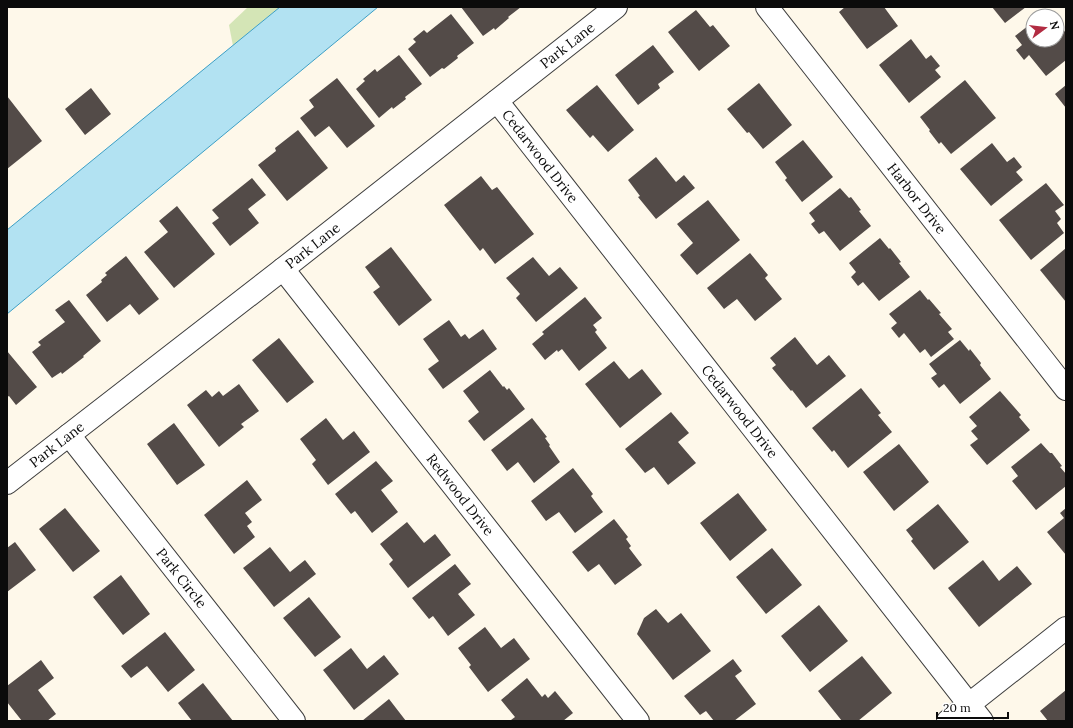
<svg xmlns="http://www.w3.org/2000/svg" width="1073" height="728" font-family="Lora,serif">
  <style>
    .green { fill: #d4e5b6 }
    .water { fill: #b2e2f2; stroke: #3d9fc5 }
    .building { fill: #534b48 }
    .lines { fill: none; stroke-linecap: round; stroke-linejoin: round }
    .minor-casing { stroke: #3e3e3e; stroke-width: 24 }
    .minor { stroke: #fff; stroke-width: 22 }
    .labels { text-anchor: middle; stroke-width: 4; stroke-linejoin: round; paint-order: stroke }
    .street-label { font-size: 14px; fill: #0b0b0b; stroke: #fff }
  </style>
  <rect width="100%" height="100%" fill="#fef8ea"/>
  <path class="green" d="M248 7H280L233 46 229 25Z"/>
  <path class="water" d="M280 7H378L7 314V230Z"/>
  <path class="building" d="M461 7H521L508 17 509 18 495 30 494 28 483 36Z
    M845 7H884L898 26 867 49 839 12Z
    M992 7H1026L1005 23Z
    M696 10 710 27 713 25 730 46 699 71 668 32Z
    M451 14 474 43 457 56 458 58 444 69 442 68 430 77 408 49 416 42 413 39 424 30 427 33Z
    M1033 22V40H1057V22L1066 33V60L1046 76 1029 55 1024 60 1016 50 1022 45 1015 36Z
    M911 39 926 59 931 55 940 66 935 70 941 77 909 103 879 65Z
    M653 45 674 72 658 84 660 88 638 105 615 75Z
    M399 55 422 84 405 97 406 99 393 109 392 107 379 118 356 89 365 81 363 79 375 69 377 72Z
    M337 78 375 126 347 148 329 126 315 137 300 118 314 107 309 100Z
    M965 80 996 118 951 154 941 142 939 144 929 131 930 130 920 117Z
    M759 83 792 125 763 149 749 132 747 133 727 109Z
    M597 85 634 130 608 152 593 135 590 138 566 110Z
    M1066 85V108L1055 94Z
    M91 88 111 114 85 135 65 109Z
    M7 96 42 141 7 169Z
    M298 130 328 168 287 201 258 165 276 151 275 148Z
    M803 140 833 177 802 202 785 180 787 178 775 162Z
    M992 143 1007 162 1014 157 1022 167 1016 172 1023 180 991 206 960 169Z
    M656 157 676 182 684 175 695 188 656 219 638 197 640 196 628 180Z
    M481 176 492 190 497 187 534 234 495 264 483 248 480 251 444 205Z
    M252 178 266 195 248 209 259 223 230 246 212 223 219 218 212 210Z
    M1046 183 1064 205 1055 211 1061 219 1057 223 1064 233 1031 260 999 220Z
    M840 188 849 198 851 197 861 210 859 211 871 226 840 251 824 231 819 234 811 224 815 221 809 213Z
    M708 200 740 240 697 275 680 255 693 243 677 224Z
    M177 206 215 254 174 288 144 252 168 232 159 221Z
    M880 238 889 249 890 248 901 262 899 263 910 277 879 301 863 282 858 286 851 277 856 272 849 263Z
    M391 247 432 300 399 326 373 292 380 287 365 267Z
    M1066 248V302L1040 270Z
    M750 253 768 275 765 278 782 299 755 321 737 299 724 309 707 288Z
    M126 256 159 299 139 315 130 304 107 322 86 295 102 282 101 280 107 275 105 273Z
    M533 257 549 276 560 267 578 288 536 322 516 298 520 294 506 278Z
    M920 290 928 300 929 299 941 313 939 314 952 329 948 332 954 339 931 357 925 349 920 353 904 333 899 338 891 328 897 323 889 314Z
    M585 297 602 318 593 325 597 330 595 332 607 348 579 371 562 349 558 352 557 350 545 360 532 344 544 334 542 332Z
    M69 300 101 341 83 356 84 357 62 374 61 372 52 378 32 352 41 345 38 342 65 322 55 310Z
    M449 320 461 337 465 334 469 339 483 329 497 349 443 389 428 369 439 361 423 339Z
    M795 337 817 365 829 355 846 376 806 408 792 390 791 391 772 368 776 365 770 358Z
    M279 338 314 382 287 403 252 360Z
    M960 340 969 351 970 349 981 363 980 365 991 379 960 404 944 384 939 388 931 378 937 374 929 364Z
    M7 351 37 387 16 405 9 396 7 397Z
    M614 361 629 379 642 369 662 394 620 428 585 384Z
    M490 370 503 387 504 386 507 390 509 388 525 409 484 441 468 421 479 412 463 391Z
    M239 384 259 411 241 424 244 427 219 447 187 405 206 390 212 397 219 391 223 396Z
    M861 388 881 413 878 415 892 432 848 468 834 450 832 452 812 428Z
    M1000 391 1021 415 1019 417 1030 430 987 465 970 445 978 439 971 431 977 426 969 417Z
    M671 412 689 433 678 442 696 463 668 485 654 467 645 473 625 449Z
    M326 418 343 440 354 431 370 452 328 485 312 464 316 460 300 439Z
    M532 418 547 437 545 438 550 445 549 446 560 462 534 483 518 462 507 471 491 450Z
    M174 423 205 465 177 485 147 444Z
    M1041 443 1050 453H1052L1062 466 1060 467 1066 474V486L1036 510 1012 481 1018 476 1011 467Z
    M899 444 929 482 894 511 863 472Z
    M376 461 393 481 381 490 398 512 372 533 355 511 351 514 335 494Z
    M573 468 593 494 591 496 603 512 575 533 559 512 546 521 531 501Z
    M247 480 262 500 245 513 252 522 247 526 255 537 234 554 204 515Z
    M738 493 767 530 730 561 700 523Z
    M938 504 969 542 934 570 911 541 913 539 906 530Z
    M65 508 100 551 73 572 39 529Z
    M1066 508V555L1047 532 1064 518 1060 513Z
    M614 519 628 537 626 539 631 546 629 548 642 565 615 585 599 564 588 572 572 552Z
    M407 522 424 543 435 534 451 555 408 588 389 564 393 560 380 544Z
    M15 542 36 570 7 592V548Z
    M270 547 290 572 305 560 316 574 274 607 243 568Z
    M772 548 802 585 766 614 736 577Z
    M983 560 999 581 1017 566 1032 584 979 627 948 588Z
    M455 564 471 584 458 594 475 615 448 636 433 616 429 619 412 598Z
    M121 575 150 614 123 635 93 597Z
    M309 597 341 637 315 657 283 618Z
    M819 605 848 641 810 672 781 636Z
    M656 609 668 623 681 613 711 651 673 680 637 634 644 618Z
    M485 627 501 648 514 638 530 659 488 692 469 667 471 665 458 648Z
    M165 632 195 670 168 692 147 666 131 678 121 666Z
    M351 648 367 669 384 655 399 674 354 710 323 670Z
    M862 656 892 693 858 721H842L818 691Z
    M733 659 742 671 735 676 756 704 734 721H714L706 711 700 715 684 696Z
    M41 660 54 678 38 690 56 714 47 721H22L7 702V686Z
    M527 678 542 697 545 694 548 698 555 691 573 713 563 721H512L511 720 515 717 501 700Z
    M203 683 233 721H192L178 703Z
    M1066 690V721H1048L1040 711Z
    M389 699 406 721H362Z"/>
  <g class="lines">
    <g class="minor-casing">
      <g id="minor">
        <path id="s1" d="M767 7 1066 389"/>
        <path id="s2" d="M497 101 982 721"/>
        <path id="s3" d="M283 269 638 721"/>
        <path id="s4" d="M69 435 294 721"/>
        <path id="s5" d="M7 483 283 269 616 7"/>
        <path d="M948 721 1066 628"/>
      </g>
    </g>
    <use href="#minor" class="minor"/>
  </g>
  <g class="labels">
    <g class="street-label">
      <text dy="5" stroke="none"><textPath href="#s5" startOffset="711">Park Lane</textPath></text>
      <text dy="5" stroke="none"><textPath href="#s2" startOffset="70">Cedarwood Drive</textPath></text>
      <text dy="5" stroke="none"><textPath href="#s1" startOffset="243">Harbor Drive</textPath></text>
      <text dy="5" stroke="none"><textPath href="#s5" startOffset="387">Park Lane</textPath></text>
      <text dy="5" stroke="none"><textPath href="#s2" startOffset="394">Cedarwood Drive</textPath></text>
      <text dy="5" stroke="none"><textPath href="#s5" startOffset="63">Park Lane</textPath></text>
      <text dy="5" stroke="none"><textPath href="#s3" startOffset="287">Redwood Drive</textPath></text>
      <text dy="5" stroke="none"><textPath href="#s4" startOffset="182">Park Circle</textPath></text>
    </g>
  </g>
  <rect width="1073" height="728" fill="none" stroke="#0b0b0b" stroke-width="16"/>
  <g transform="translate(1045 28) rotate(75)"><circle r="19" fill="#ffffff" stroke="#9d9d9d"/>
  <path d="M0-3L7 15L0 10L-7 15Z" fill="#b22c42"/>
  <text y="-6" font-size="11" font-weight="bold" text-anchor="middle" fill="#0b0b0b">N</text>
  </g>
  <path d="M937 712v6h71v-6" fill="none" stroke="#0b0b0b" stroke-width="2"/>
  <text x="943" y="712" font-size="12" fill="#0b0b0b" stroke="#ffffff" stroke-width="3" paint-order="stroke">20 m</text>
</svg>
